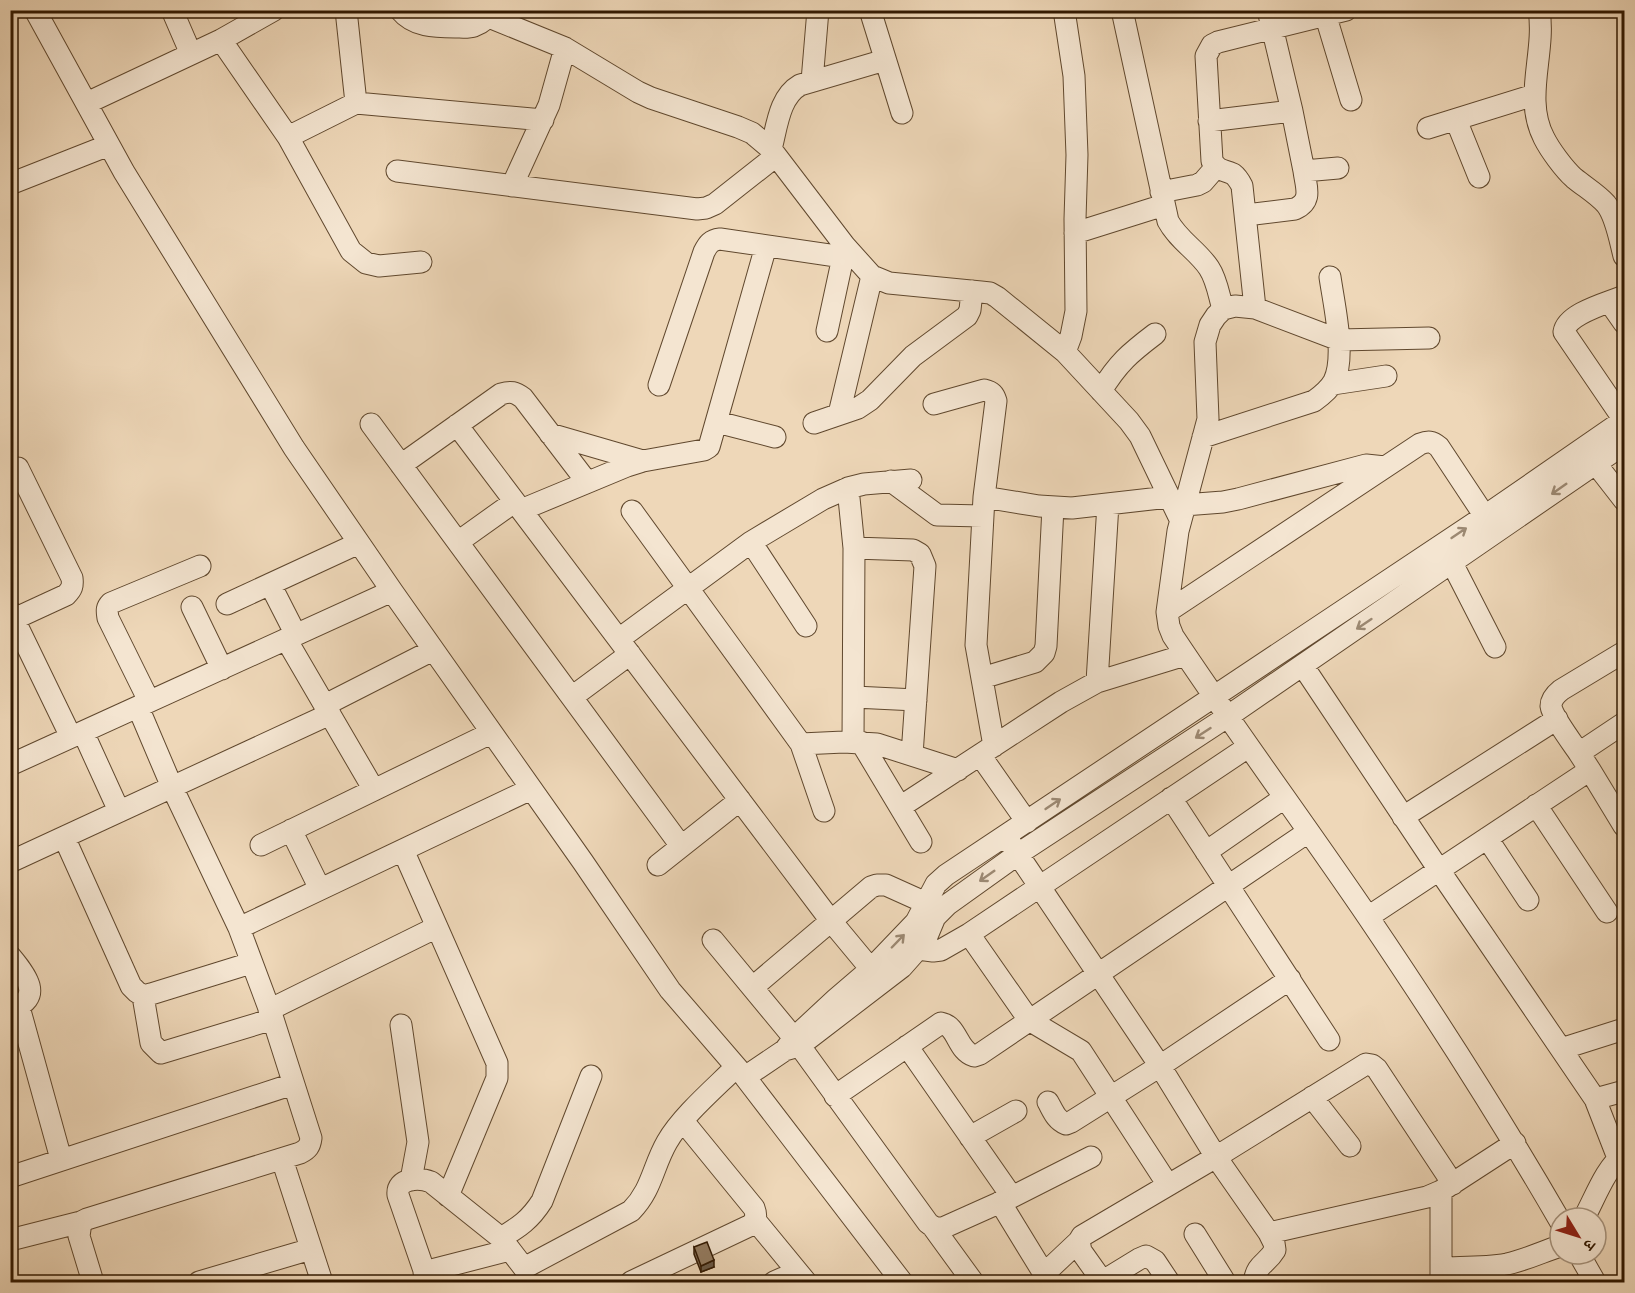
<svg xmlns="http://www.w3.org/2000/svg" width="1635" height="1293" font-family="'IM FELL Double Pica','Noto Serif Devanagari',serif">
  <style>
    .lines { fill: none; stroke-linecap: round; stroke-linejoin: round }
    .minor-casing { stroke: #60482e; stroke-width: 23 }
    .minor { stroke: #f4e5d1; stroke-width: 21 }
    .wall { fill: #7e6a53; stroke: #311800; stroke-width: 1.5 }
    .shaded-wall { fill: #675643; stroke: #311800; stroke-width: 1.5 }
    .building { fill: #937b60; stroke: #311800; stroke-width: 1.5 }
    .oneway { stroke: #9c8973 }
  </style>
  <rect width="100%" height="100%" fill="#eed7b8"/>
  <filter id="stains"><feTurbulence type="fractalNoise" baseFrequency=".00333" numOctaves="4"/><feColorMatrix values="0 0 0 0 .2 0 0 0 0 .09 0 0 0 0 .02 0 0 0 .5 -.17"/></filter>
  <radialGradient id="worn" r=".72"><stop offset=".6" stop-color="#630" stop-opacity="0"/><stop offset="1" stop-color="#630" stop-opacity=".3"/></radialGradient>
  <g class="lines">
    <g class="minor-casing">
      <path id="minor" d="M35 10 124 172 294 448 392 591 583 862 670 990 745 1077 902 1282
        M172 10 191 54
        M346 10 356 103
        M400 10C414 27 435 27 455 27 461 27 468 28 474 26 482 23 488 18 492 10
        M870 10 902 113
        M1064 10 1074 76 1077 155 1075 219 1076 311 1071 336 1065 352
        M1122 10 1168 221C1178 240 1198 251 1209 268 1217 280 1219 296 1223 309
        M1268 10 1292 111
        M1539 10C1546 53 1523 98 1544 138 1550 150 1564 169 1574 178 1585 187 1597 194 1606 204 1616 216 1620 241 1624 256
        M489 17 565 48 638 92 651 98 738 127 752 133 771 149 845 246 872 276 889 283 981 292 990 293 997 297 1065 352 1129 421 1140 436 1180 519
        M1326 17 1351 100
        M221 40 288 137 351 251 366 263 379 266 421 262
        M812 81 818 10
        M87 103 221 40 274 10
        M1456 120 1479 177
        M1209 121 1292 111 1304 171
        M1428 128 1534 95
        M288 137 356 103 543 120
        M771 149C777 127 779 97 800 85L885 60
        M397 171 697 209 706 208 715 204 776 156
        M10 184 109 145
        M512 186 549 105 565 48
        M1161 192 1197 185 1203 182 1216 167
        M1246 215 1295 209C1313 201 1306 187 1304 171L1338 168
        M1075 233 1164 205
        M1624 296C1608 303 1567 313 1564 332L1624 420
        M1610 303 1624 323
        M1255 308 1242 186C1240 182 1237 177 1233 174 1223 169 1219 172 1212 161L1206 56 1212 45 1218 42 1346 10
        M827 331 843 257
        M1429 338 1339 340 1255 308 1235 306 1223 309 1216 316 1210 325 1205 342 1208 419 1178 531 1167 612 1169 626 1173 636C1236 731 1304 823 1368 917 1435 1016 1500 1117 1560 1221
        M1333 384 1386 376
        M659 385 704 252C708 244 711 240 720 239L843 257 845 246
        M1101 391C1118 363 1130 353 1155 334
        M934 404 984 390C992 392 994 394 996 401L984 497 1039 506 1072 508 1169 497
        M839 414 872 276
        M1624 420 1485 516 946 875 936 884 916 922 871 969 836 999 794 1038 785 1050 799 1046 902 967 925 941 935 917 947 905 1018 854 1227 717 1624 444
        M717 422 775 437
        M814 423 858 408 870 400 913 356 967 316 970 310 972 291
        M371 424 681 846
        M457 425 831 921 880 980
        M550 434 643 461
        M1203 437 1314 401C1321 396 1329 390 1334 381 1346 356 1334 305 1330 277
        M1596 464 1624 500
        M401 465 501 394C511 391 515 392 523 398L587 482
        M891 481 937 515 983 516
        M848 488 854 548 853 742
        M984 497 976 645 994 746
        M1184 505 1223 502 1238 499 1366 465 1385 467
        M521 510 627 466 643 461 704 450 709 447 766 246
        M632 511 801 744 844 742 877 744 958 770
        M458 542 514 502
        M751 542 806 626
        M854 548 913 550 920 554 925 566 912 755
        M1452 563 1495 647
        M270 584 296 635
        M227 604 359 543
        M192 607 222 669
        M10 611 71 737
        M1167 612 1420 444C1428 441 1432 441 1439 447L1492 527
        M14 619 66 595C72 589 73 586 72 578L18 468
        M286 639 374 790
        M619 639 751 542 823 499 848 488 864 484 911 480
        M1303 666 1439 870 1595 1099 1618 1158
        M982 678 1035 662 1044 653 1046 646 1053 507
        M1097 682 1108 504
        M572 697 630 654
        M854 697 916 700
        M149 701 108 618C107 611 106 608 111 603L200 566
        M325 705 433 650
        M83 732 119 811
        M861 742 921 842
        M801 744 824 811
        M1579 753C1573 744 1552 716 1551 706 1551 700 1556 694 1561 690L1624 652
        M980 755 1027 822
        M10 765 392 591
        M1590 770 1624 826
        M1171 798 1329 1040
        M1536 805 1607 912
        M900 807 1061 702 1097 682 1185 655
        M1403 817 1557 719
        M291 830 320 889
        M64 837 131 986 137 992 143 996 151 994 251 963
        M1487 838 1528 900
        M1011 844 1160 1066 1216 1157 1269 1233 1274 1243 1275 1250C1266 1265 1257 1263 1254 1282
        M261 845 491 733
        M403 850 497 1063V1078L448 1196
        M1206 852 1284 798
        M10 862 330 714
        M658 865 740 800
        M1368 917 1590 770 1579 753 1624 723
        M239 928 531 789
        M969 934 1029 1020 1081 1051 1168 1185
        M713 940 794 1038 928 1223C934 1228 938 1229 945 1227L1012 1197 1091 1157
        M918 949 933 951 941 950 969 934 1248 747
        M10 956C26 975 45 999 10 1009
        M753 987 871 887 877 885H886L926 903 933 914
        M143 996 151 1043 161 1053 273 1019
        M19 1007 61 1159
        M269 1010 437 927
        M401 1025 418 1142 411 1180
        M907 1046 1012 1197
        M1561 1049 1624 1029
        M745 1077 785 1050
        M835 1096 941 1023C958 1026 957 1051 974 1056L980 1054 1308 832
        M1312 1097 1350 1146
        M1595 1099 1624 1091
        M1048 1102C1053 1111 1056 1120 1066 1124L1071 1122 1160 1066 1290 979
        M970 1137 1016 1111
        M282 1159 322 1282
        M10 1177 293 1084
        M1000 1202 1049 1282
        M1584 1218C1595 1198 1606 1167 1624 1154
        M755 1220 806 1282
        M933 1227 973 1282
        M1269 1233 1427 1197 1441 1191 1515 1143
        M1195 1234 1225 1282
        M501 1238C519 1227 530 1220 542 1201L591 1076
        M10 1240 81 1222
        M1579 1254 1595 1282
        M1441 1268C1463 1267 1485 1268 1507 1264 1525 1260 1542 1252 1560 1246
        M424 1272 510 1250
        M1044 1274 1079 1241
        M1103 1281 1139 1259 1146 1256 1155 1261 1169 1282
        M93 1282 79 1236 81 1222 87 1219 300 1153C308 1149 310 1146 311 1138L273 1019 239 928 172 787 138 707
        M199 1282 311 1249
        M428 1282 398 1195C396 1178 419 1177 431 1182L501 1238 524 1268 631 1211C652 1190 653 1166 667 1142 682 1116 715 1088 736 1067
        M631 1282 751 1225C756 1219 757 1216 754 1208L683 1121
        M774 1282 783 1278
        M1103 1282 1081 1251 1079 1241 1082 1236 1216 1157 1366 1064 1372 1065 1377 1069 1453 1184
        M1441 1282V1191"/>
    </g>
    <use href="#minor" class="minor"/>
  </g>
  <path class="wall" d="M694 1247 714 1267 701 1272 694 1254Z"/>
  <path class="shaded-wall" d="M714 1260V1267L701 1272V1266Z"/>
  <path class="building" d="M707 1242 714 1260 701 1266 694 1247Z"/>
  <defs><path id="oneway-shaft" d="M-6 0H5M1.5-3L5.5 0L1.5 3" fill="none" stroke-width="1.6" stroke-linecap="round" stroke-linejoin="round" transform="scale(1.5)"/></defs>
  <g class="oneway">
    <use href="#oneway-shaft" transform="translate(1559 489) rotate(145)"/>
    <use href="#oneway-shaft" transform="translate(1459 533) rotate(-34)"/>
    <use href="#oneway-shaft" transform="translate(1364 624) rotate(146)"/>
    <use href="#oneway-shaft" transform="translate(1203 733) rotate(147)"/>
    <use href="#oneway-shaft" transform="translate(1053 804) rotate(-34)"/>
    <use href="#oneway-shaft" transform="translate(987 876) rotate(145)"/>
    <use href="#oneway-shaft" transform="translate(898 941) rotate(-46)"/>
  </g>
  <rect width="1635" height="1293" fill="none" stroke="#eed7b8" stroke-width="36"/>
  <rect x="12" y="12" width="1611" height="1269" fill="none" stroke="#311800" stroke-width="3"/>
  <rect x="18" y="18" width="1599" height="1257" fill="none" stroke="#311800" stroke-width="1.5"/>
  <g transform="translate(1578 1236) rotate(128)"><circle r="28" fill="#f4e5d1" stroke="#a6937d" stroke-width="1.5"/>
  <path d="M0-4.5L10 22L0 15L-10 22Z" fill="#8f2418"/>
  <text y="-9" font-size="16" font-weight="bold" text-anchor="middle" fill="#311800">उ</text>
  </g>
  <rect width="100%" height="100%" filter="url(#stains)"/>
  <rect width="100%" height="100%" fill="url(#worn)"/>
</svg>
